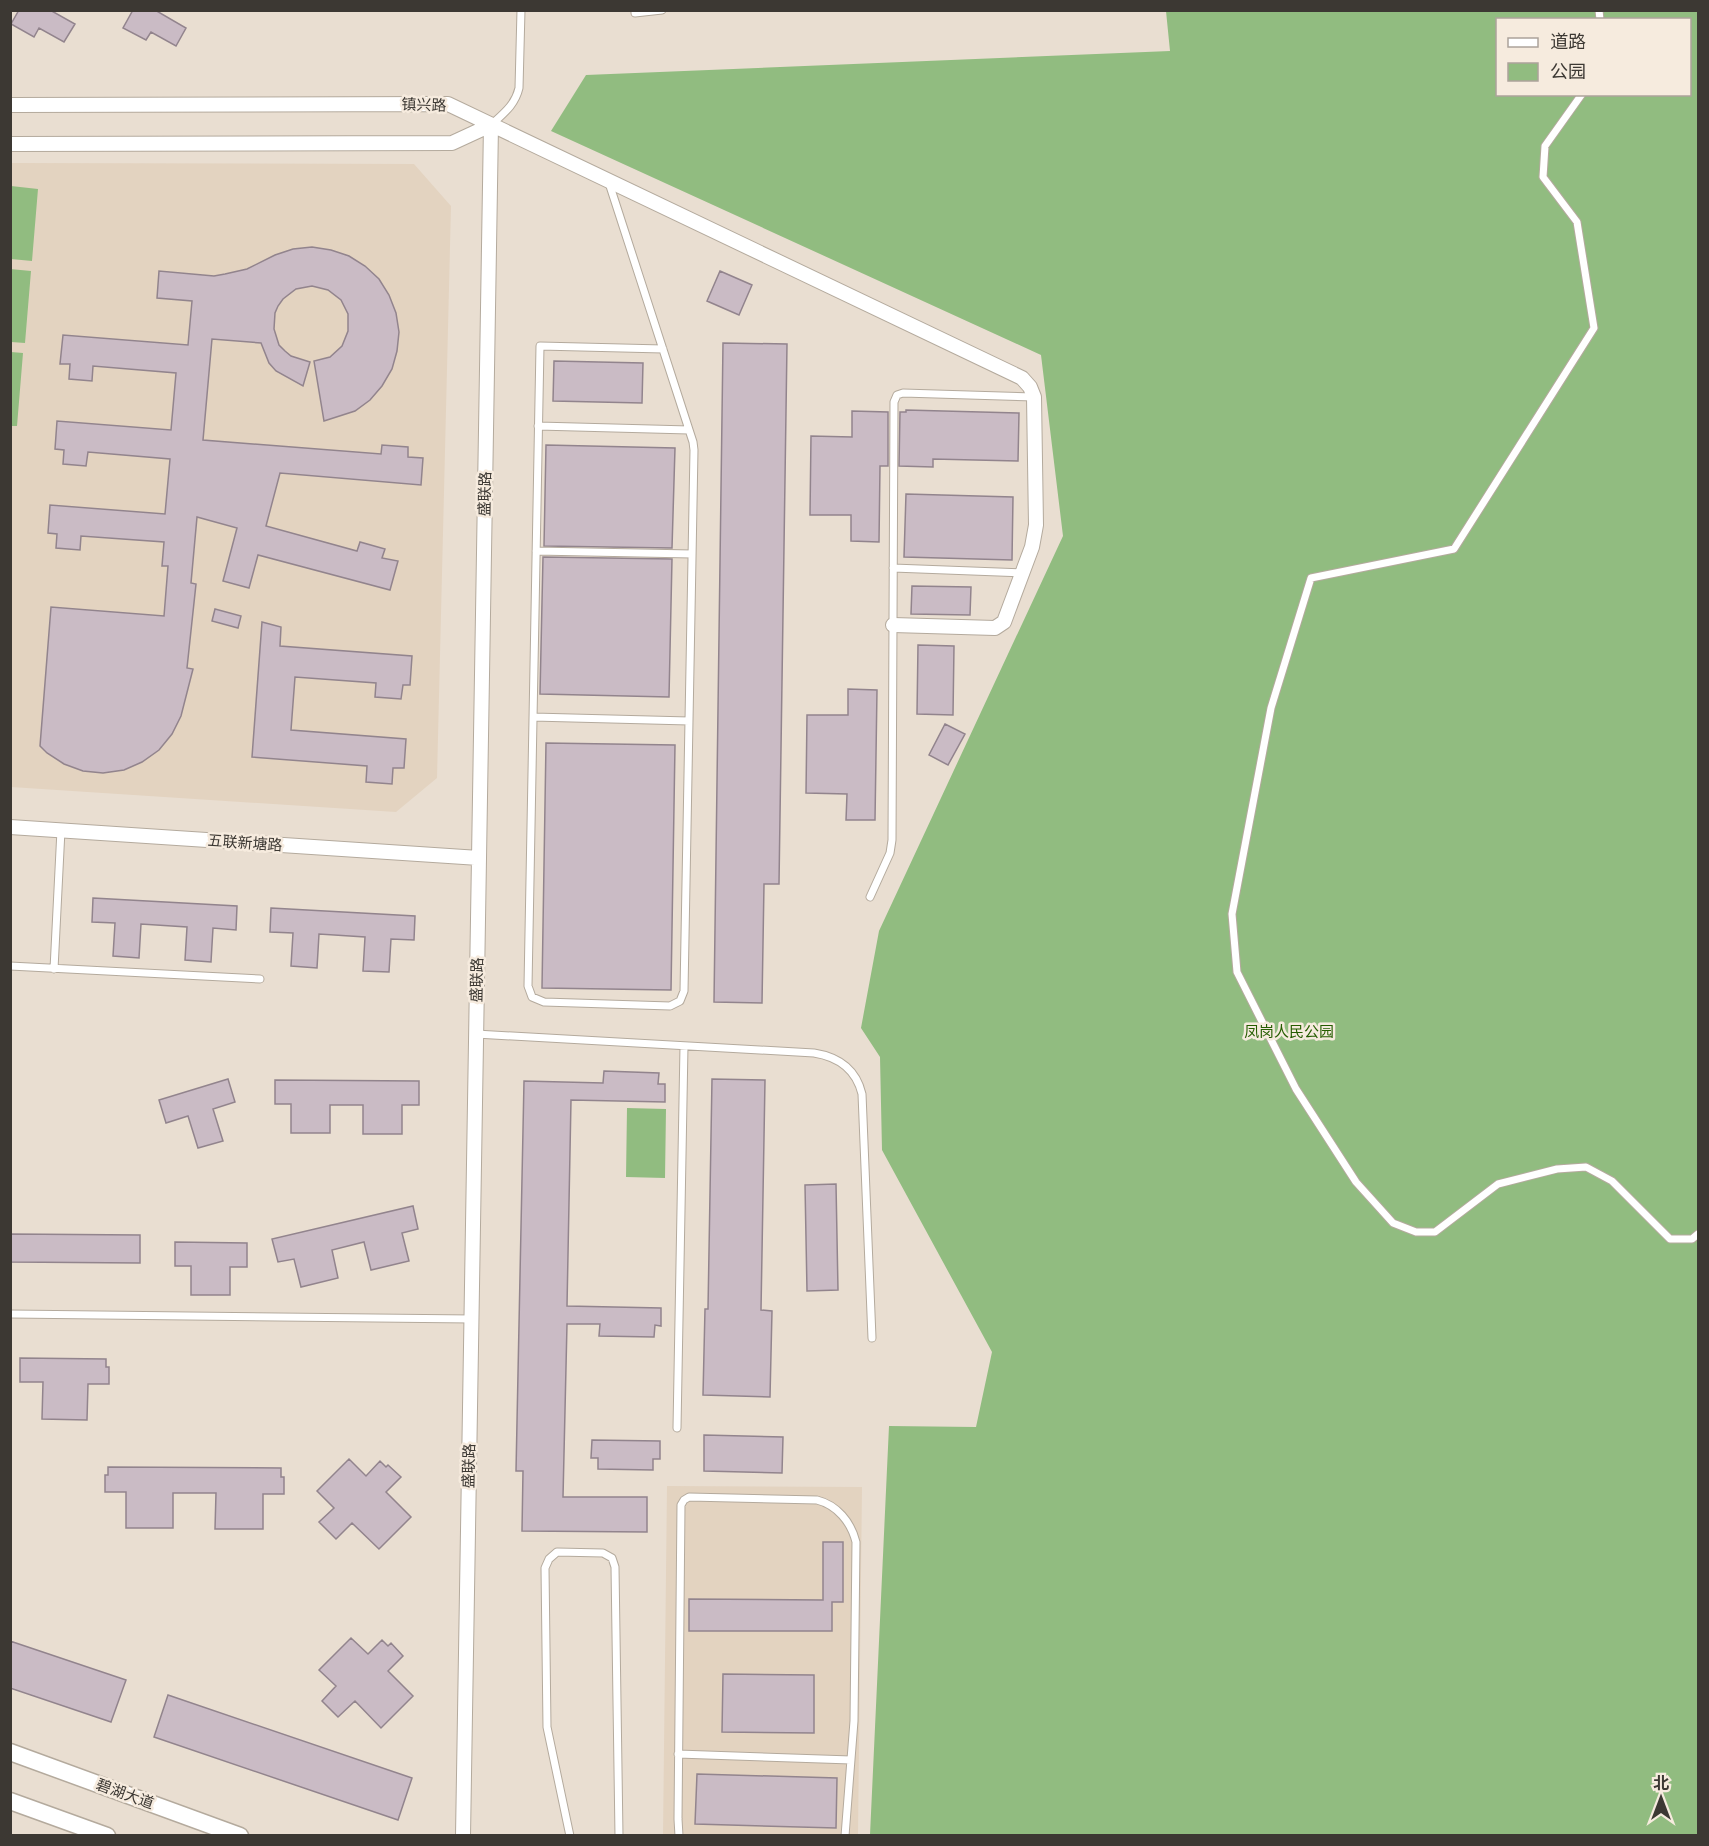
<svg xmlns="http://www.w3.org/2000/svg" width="1709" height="1846" font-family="Quicksand,'Noto Sans SC',sans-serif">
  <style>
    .built { fill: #e3d3c0 }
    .green { fill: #91bc80; fill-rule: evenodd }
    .building { fill: #cabbc5; stroke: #92848d; stroke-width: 1.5 }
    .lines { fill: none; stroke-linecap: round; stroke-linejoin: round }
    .service-casing { stroke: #b4aa9d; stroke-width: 9 }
    .minor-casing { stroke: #b4aa9d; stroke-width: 16 }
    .tertiary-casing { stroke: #b4aa9d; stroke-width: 19 }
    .service { stroke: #fff; stroke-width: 7 }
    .minor { stroke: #fff; stroke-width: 14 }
    .tertiary { stroke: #fff; stroke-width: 16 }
    .labels { text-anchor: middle; stroke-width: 5; stroke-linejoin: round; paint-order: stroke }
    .street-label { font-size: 15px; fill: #3c3833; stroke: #f6ebde }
    .park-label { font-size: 15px; fill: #255d00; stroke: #f6ebde }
  </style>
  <rect width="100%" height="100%" fill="#e9ded1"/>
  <path class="built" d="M10 163 414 164 451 206 437 778 396 812 11 787Z
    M667 1486 862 1487 858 1835 663 1836Z"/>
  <path class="green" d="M1166 11H1698V1835H870L889 1426 976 1427 992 1352 882 1150 880 1057 861 1028 879 931 1063 536 1041 355 551 131 586 75 1170 51ZM1498 20H1690V94H1498Z
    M11 186 38 189 32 261 11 259Z
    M10 269 31 271 25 343 11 342Z
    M11 352 23 353 17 426H11Z
    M627 1108 666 1109 665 1178 626 1177Z"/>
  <path class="building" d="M19 10H50L75 24 64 42 39 28 34 37 11 24Z
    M133 10H155L186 28 176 46 151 32 146 40 123 28Z
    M312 247 331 250 349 256 365 266 379 279 389 295 396 313 399 332 397 351 392 369 382 386 370 400 355 411 324 421 314 361 330 357 342 346 348 331V314L341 300 328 290 312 286 296 289 283 299 278 306 275 313 274 329 279 345 285 351 291 356 310 362 303 386 276 371 269 363 261 343 212 339 203 440 381 454 382 445 408 447V457L423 458 421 485 280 473 266 526 357 551 360 542 385 549 382 558 398 561 390 590 258 555 249 588 223 581 237 528 197 517 191 583 196 584 187 668 193 669 181 716 172 734 159 750 142 762 124 770 103 773 83 771 64 764 47 753 40 746 51 607 164 616 168 566H162L164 542 81 536 80 550 56 548 57 534 48 533 50 505 165 514 170 459 88 452 86 466 63 464 64 450 55 449 57 421 171 430 176 373 93 366 92 381 69 379 70 364H60L63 335 188 345 192 301 157 298 159 271 214 276 225 274 247 269 275 255 293 249Z
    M720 271 752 285 739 315 707 301Z
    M723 343 787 344 779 884H764L762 1003 714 1002Z
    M554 361 643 363 642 403 553 401Z
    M906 410 1019 413 1018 461 933 459V467L899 466 900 412H906Z
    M852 411 888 412V466H880L879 542 851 541V515H810L811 436 852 437Z
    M546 445 675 448 672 548 544 546Z
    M906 494 1013 497 1012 560 904 557Z
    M543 557 672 559 669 697 540 694Z
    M912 586 971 587 970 615 911 614Z
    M215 609 241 616 238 628 212 621Z
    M262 622 281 627 280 646 412 656 410 685H403L401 699 375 697 376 683 295 677 291 730 406 739 404 768H393L392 784 366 782 367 766 252 757Z
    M918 645 954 646 953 715 917 714Z
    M848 689 877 690 875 820H846L847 794 806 793 807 715H848Z
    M945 724 965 734 948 765 929 755Z
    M546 743 675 745 671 990 542 988Z
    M93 898 237 906 236 930 213 928 211 962 185 960 187 927 141 924 139 958 113 956 115 923 92 922Z
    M271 908 415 916 414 940 391 939 389 972 363 971 365 937 319 934 317 968 291 966 293 933 270 932Z
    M604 1071 659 1073 658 1084H665V1102L571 1100 567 1306 661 1308V1326L655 1325 654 1337 599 1336 600 1324H567L563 1497H647V1532L522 1531 523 1471H516L524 1081 603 1083Z
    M228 1079 235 1102 213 1109 223 1141 198 1148 188 1116 166 1123 159 1100Z
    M712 1079 765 1080 761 1310 772 1311 770 1397 703 1395 705 1309H708Z
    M275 1080 419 1081V1105H402V1134H363V1105H330V1133H291V1104H275Z
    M836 1184 838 1290 807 1291 805 1185Z
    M413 1206 418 1229 402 1233 409 1261 371 1270 364 1242 332 1250 338 1278 301 1287 294 1259 278 1262 272 1239Z
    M10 1234 140 1235V1263L10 1262Z
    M175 1242 247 1243V1267H230V1295H191V1266H175Z
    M20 1358 106 1359V1367H109V1384H88L87 1420 42 1419 43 1382H20Z
    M704 1435 783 1437 782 1473 704 1471Z
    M592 1440 660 1441V1459H653V1470L598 1469V1458H591Z
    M349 1459 366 1476 380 1461 386 1467 388 1465 401 1477 386 1492 411 1517 379 1549 352 1523 336 1539 319 1522 334 1508 317 1491Z
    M108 1467 281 1468V1477H284V1494H263V1529H215L216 1493H173V1528H126V1492H105V1475H108Z
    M823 1542H843V1602H832V1631H689V1599L823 1600Z
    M351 1638 368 1654 382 1640 388 1646 391 1643 403 1656 388 1671 413 1696 381 1728 355 1701 338 1717 322 1701 336 1686 319 1670Z
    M10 1641 126 1680 111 1722 10 1688Z
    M723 1674 814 1675V1733L722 1732Z
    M168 1695 412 1778 398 1820 154 1737Z
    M697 1774 837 1778 836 1828 695 1824Z"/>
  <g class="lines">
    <g class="service-casing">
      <path id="service" d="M635 10V13L662 10
        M1599 10 1600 20
        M1582 94 1545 146 1543 177 1577 222 1594 328 1454 549 1311 578 1271 708 1232 914 1237 972 1296 1089 1356 1182 1393 1223 1416 1232H1435L1498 1184 1557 1169 1586 1167 1612 1181 1670 1239H1692L1698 1234
        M491 125C504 113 515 105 519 88L521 10
        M609 183 693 442 694 450 684 991 680 1001 670 1006 544 1002 532 997 528 986 540 346 663 349
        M538 426 689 430
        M536 551 692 554
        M893 568 1023 573
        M533 717 689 721
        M870 897 890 853 892 840 894 402 897 395 903 393 1034 397
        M10 966 260 979
        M54 969 61 830
        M476 1034 814 1053C839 1057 856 1069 862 1094L872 1338
        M10 1314 472 1319
        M677 1428 684 1046
        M678 1754 851 1760
        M570 1836 547 1727 545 1568 549 1559 557 1552 603 1553 612 1558 615 1567 619 1836
        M679 1836 678 1819 681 1505 684 1500 689 1497 817 1500C837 1505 851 1522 856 1542L854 1721 845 1836"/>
    </g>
    <g class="minor-casing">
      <path id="minor" d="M10 105 448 104 1022 378 1030 387 1034 397 1036 525 1032 547 1004 622 995 628 893 625
        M10 144 452 143 491 125
        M10 827 479 858
        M463 1836 491 125"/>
    </g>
    <g class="tertiary-casing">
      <path id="tertiary" d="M10 1752 240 1836
        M10 1801 107 1836"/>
    </g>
    <use href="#service" class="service"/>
    <use href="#minor" class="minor"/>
    <use href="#tertiary" class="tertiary"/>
  </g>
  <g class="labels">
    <g class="street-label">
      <text transform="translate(424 105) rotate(2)" y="5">镇兴路</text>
      <text transform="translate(485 494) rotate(-89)" y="5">盛联路</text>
      <text transform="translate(245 843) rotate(4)" y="5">五联新塘路</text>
      <text transform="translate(477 980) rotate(-89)" y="5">盛联路</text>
      <text transform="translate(469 1466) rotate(-89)" y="5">盛联路</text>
      <text transform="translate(125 1794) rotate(20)" y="5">碧湖大道</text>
    </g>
    <g class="park-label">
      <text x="1289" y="1037">凤岗人民公园</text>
    </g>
  </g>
  <rect width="1709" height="1846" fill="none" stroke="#3c3833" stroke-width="24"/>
  <rect x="1496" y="18" width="195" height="78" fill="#f6ebde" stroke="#aca39a" stroke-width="1.5"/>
  <rect x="1508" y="38" width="30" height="9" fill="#ffffff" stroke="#aca39a" stroke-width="1.5"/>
  <text x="1550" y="48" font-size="18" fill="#3c3833">道路</text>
  <rect x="1508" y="63" width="30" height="18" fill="#91bc80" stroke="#aca39a" stroke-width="1.5"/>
  <text x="1550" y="78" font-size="18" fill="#3c3833">公园</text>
  <g transform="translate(1661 1798)" stroke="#f6ebde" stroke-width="4.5" paint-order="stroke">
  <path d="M0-4.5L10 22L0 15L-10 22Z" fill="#3c3833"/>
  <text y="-9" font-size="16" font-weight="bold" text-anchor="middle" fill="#3c3833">北</text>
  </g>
</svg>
